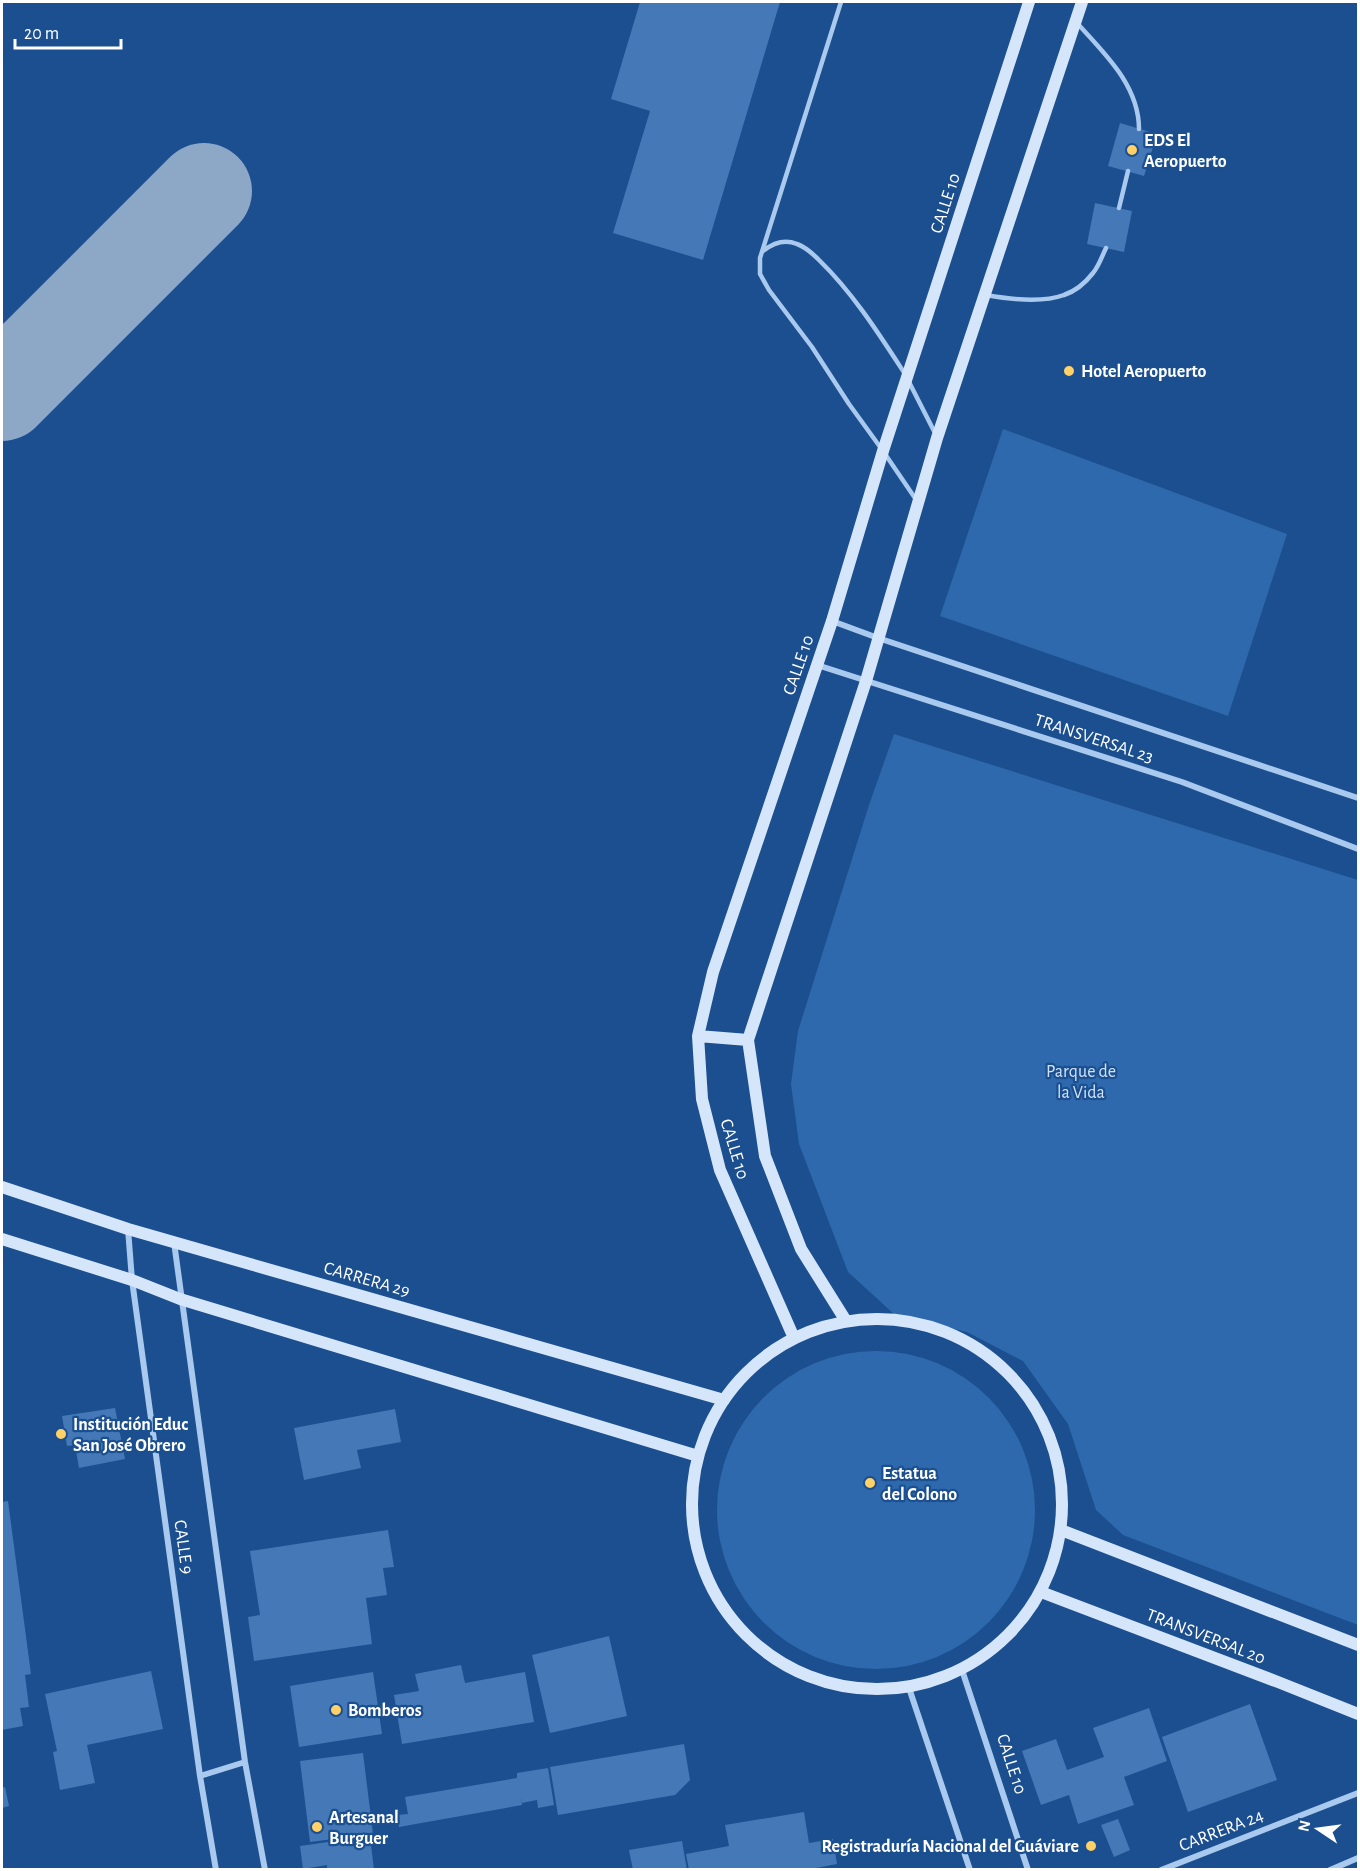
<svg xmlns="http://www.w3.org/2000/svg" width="1360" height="1871" font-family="'Alegreya Sans',sans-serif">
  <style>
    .green { fill: #2e69ad }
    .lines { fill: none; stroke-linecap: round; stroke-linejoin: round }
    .taxiway { stroke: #8da7c7; stroke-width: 96 }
    .building { fill: #4478b7 }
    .lane { stroke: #a9c9ee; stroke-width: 4.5 }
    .street { stroke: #a9c9ee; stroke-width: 6 }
    .secondary { stroke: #d6e6fa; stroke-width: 12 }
    .poi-dot { fill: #ffd166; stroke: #1b4f8f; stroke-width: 2 }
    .labels { text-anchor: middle; stroke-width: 4.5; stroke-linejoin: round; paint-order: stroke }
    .poi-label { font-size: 18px; font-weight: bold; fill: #fff; stroke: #1b4f8f; text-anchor: start }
    .street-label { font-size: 18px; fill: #fff; stroke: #1b4f8f }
    .park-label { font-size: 18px; fill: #cfe3fa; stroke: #1b4f8f }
  </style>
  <rect width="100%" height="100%" fill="#1b4f8f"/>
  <path class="green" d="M1003 429 1287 534 1228 716 940 616Z
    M894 734 1358 880V1625L1123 1535 1096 1510 1068 1424 1023 1361 967 1332 895 1315 848 1272 799 1144 791 1084 798 1031 869 805Z
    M717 1510a159 159 0 1 1 318 0a159 159 0 1 1-318 0Z"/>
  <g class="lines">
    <path class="taxiway" d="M2 393 204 191"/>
  </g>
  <path class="building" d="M640 2H780L703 260 613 233 650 111 611 99Z
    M1120 123 1157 134 1144 176 1108 166Z
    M1095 203 1132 211 1124 252 1087 244Z
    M115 1408 125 1459 79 1468 75 1445 67 1446 62 1416Z
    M395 1409 401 1442 357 1450 361 1468 304 1480 294 1428Z
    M8 1501 31 1674 25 1675 29 1707 20 1708 23 1726 2 1730V1502Z
    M388 1530 394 1567 383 1568 387 1595 366 1598 372 1644 254 1661 248 1617 260 1615 250 1551Z
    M609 1636 627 1716 550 1733 532 1655Z
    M461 1665 465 1683 525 1672 534 1722 402 1744 394 1695 419 1691 415 1674Z
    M151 1671 163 1729 87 1745 95 1783 60 1790 53 1752 57 1751 45 1694Z
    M373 1672 382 1734 299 1747 290 1686Z
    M1250 1704 1277 1780 1188 1812 1162 1737Z
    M1149 1708 1167 1761 1124 1777 1134 1805 1078 1824 1069 1795 1041 1805 1022 1751 1056 1739 1067 1770 1104 1757 1093 1728Z
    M684 1744 690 1780 675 1795 558 1815 550 1767Z
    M363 1753 373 1834 310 1842 300 1761Z
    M548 1768 554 1805 538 1808 537 1800 522 1803 521 1797 522 1805 399 1827 397 1815 408 1814 405 1797 517 1778V1773Z
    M5 1787 9 1806 2 1808V1788Z
    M804 1812 809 1843 833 1839 837 1864 806 1870H689L686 1854 729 1846 725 1825Z
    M1118 1819 1130 1850 1114 1857 1101 1825Z
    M370 1836 374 1870H327V1865L303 1869 300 1846Z
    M682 1841 687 1870H633L629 1850Z"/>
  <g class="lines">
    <path class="lane" d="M841 2 760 258V274L769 290 812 347 849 404 883 451 917 501
      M1077 23C1104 53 1139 85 1139 129
      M1119 208 1128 171
      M763 251C773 243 785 239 797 244 806 247 813 254 819 260 853 293 879 334 905 374
      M986 295C1008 299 1042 303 1064 295 1076 291 1086 282 1093 273 1099 266 1102 256 1106 248
      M909 382 935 433"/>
    <path class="street" d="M832 621 878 638 1358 798
      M817 665 1182 782 1358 849
      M128 1229 132 1280 200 1776 216 1870
      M174 1242 245 1762 265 1870
      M962 1670 1028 1870
      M909 1688 970 1870
      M200 1776 245 1762
      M1161 1870 1358 1793
      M1330 1870 1358 1858"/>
    <path class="secondary" d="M698 1036 748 1040
      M2 1187 128 1229 724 1400
      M2 1239 132 1280 180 1299 698 1456
      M692 1504a185 185 0 1 1 370 0a185 185 0 1 1-370 0Z
      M846 1321 801 1249 765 1156 748 1040 866 681 937 438 1082 2
      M794 1338 720 1170 702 1099 698 1036 713 972 832 621 883 451 1029 2
      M1061 1530 1358 1645
      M1041 1592 1278 1682 1358 1714"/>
  </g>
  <g class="poi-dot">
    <circle cx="1132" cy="150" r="6"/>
    <circle cx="1069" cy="371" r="6"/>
    <circle cx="61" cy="1434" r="6"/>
    <circle cx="870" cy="1483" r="6"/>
    <circle cx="336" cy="1710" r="6"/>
    <circle cx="317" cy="1827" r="6"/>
    <circle cx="1091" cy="1846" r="6"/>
  </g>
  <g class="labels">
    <g class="poi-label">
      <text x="1144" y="146">EDS El<tspan x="1144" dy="21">Aeropuerto</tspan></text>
      <text x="1081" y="377">Hotel Aeropuerto</text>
      <text x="73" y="1430">Institución Educ<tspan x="73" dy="21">San José Obrero</tspan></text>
      <text x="882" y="1479">Estatua<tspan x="882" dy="21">del Colono</tspan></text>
      <text x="348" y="1716">Bomberos</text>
      <text x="329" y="1823">Artesanal<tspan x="329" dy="21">Burguer</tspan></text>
      <text x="1079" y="1852" text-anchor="end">Registraduría Nacional del Guáviare</text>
    </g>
    <g class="street-label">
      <text transform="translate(945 203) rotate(-72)" y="6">CALLE 10</text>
      <text transform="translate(798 665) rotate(-71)" y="6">CALLE 10</text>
      <text transform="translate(1094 738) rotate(18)" y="6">TRANSVERSAL 23</text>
      <text transform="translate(735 1149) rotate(73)" y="6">CALLE 10</text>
      <text transform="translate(367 1279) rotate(16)" y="6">CARRERA 29</text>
      <text transform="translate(184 1547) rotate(82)" y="6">CALLE 9</text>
      <text transform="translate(1206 1636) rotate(21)" y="6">TRANSVERSAL 20</text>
      <text transform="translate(1012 1764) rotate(72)" y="6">CALLE 10</text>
      <text transform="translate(1221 1830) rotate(-21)" y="6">CARRERA 24</text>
    </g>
    <g class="park-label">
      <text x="1081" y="1077">Parque de<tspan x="1081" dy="21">la Vida</tspan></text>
    </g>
  </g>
  <rect width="1360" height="1871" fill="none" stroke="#ffffff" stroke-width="6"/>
  <g transform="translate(1318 1829) rotate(283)" stroke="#1b4f8f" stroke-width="4.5" paint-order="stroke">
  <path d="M0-4.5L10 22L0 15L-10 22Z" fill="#ffffff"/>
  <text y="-9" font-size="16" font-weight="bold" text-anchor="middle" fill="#ffffff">N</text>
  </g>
  <path d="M15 39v9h106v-9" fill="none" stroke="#ffffff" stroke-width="3"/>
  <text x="24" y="39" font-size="18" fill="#ffffff" stroke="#1b4f8f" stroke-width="4.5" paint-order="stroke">20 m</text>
</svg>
